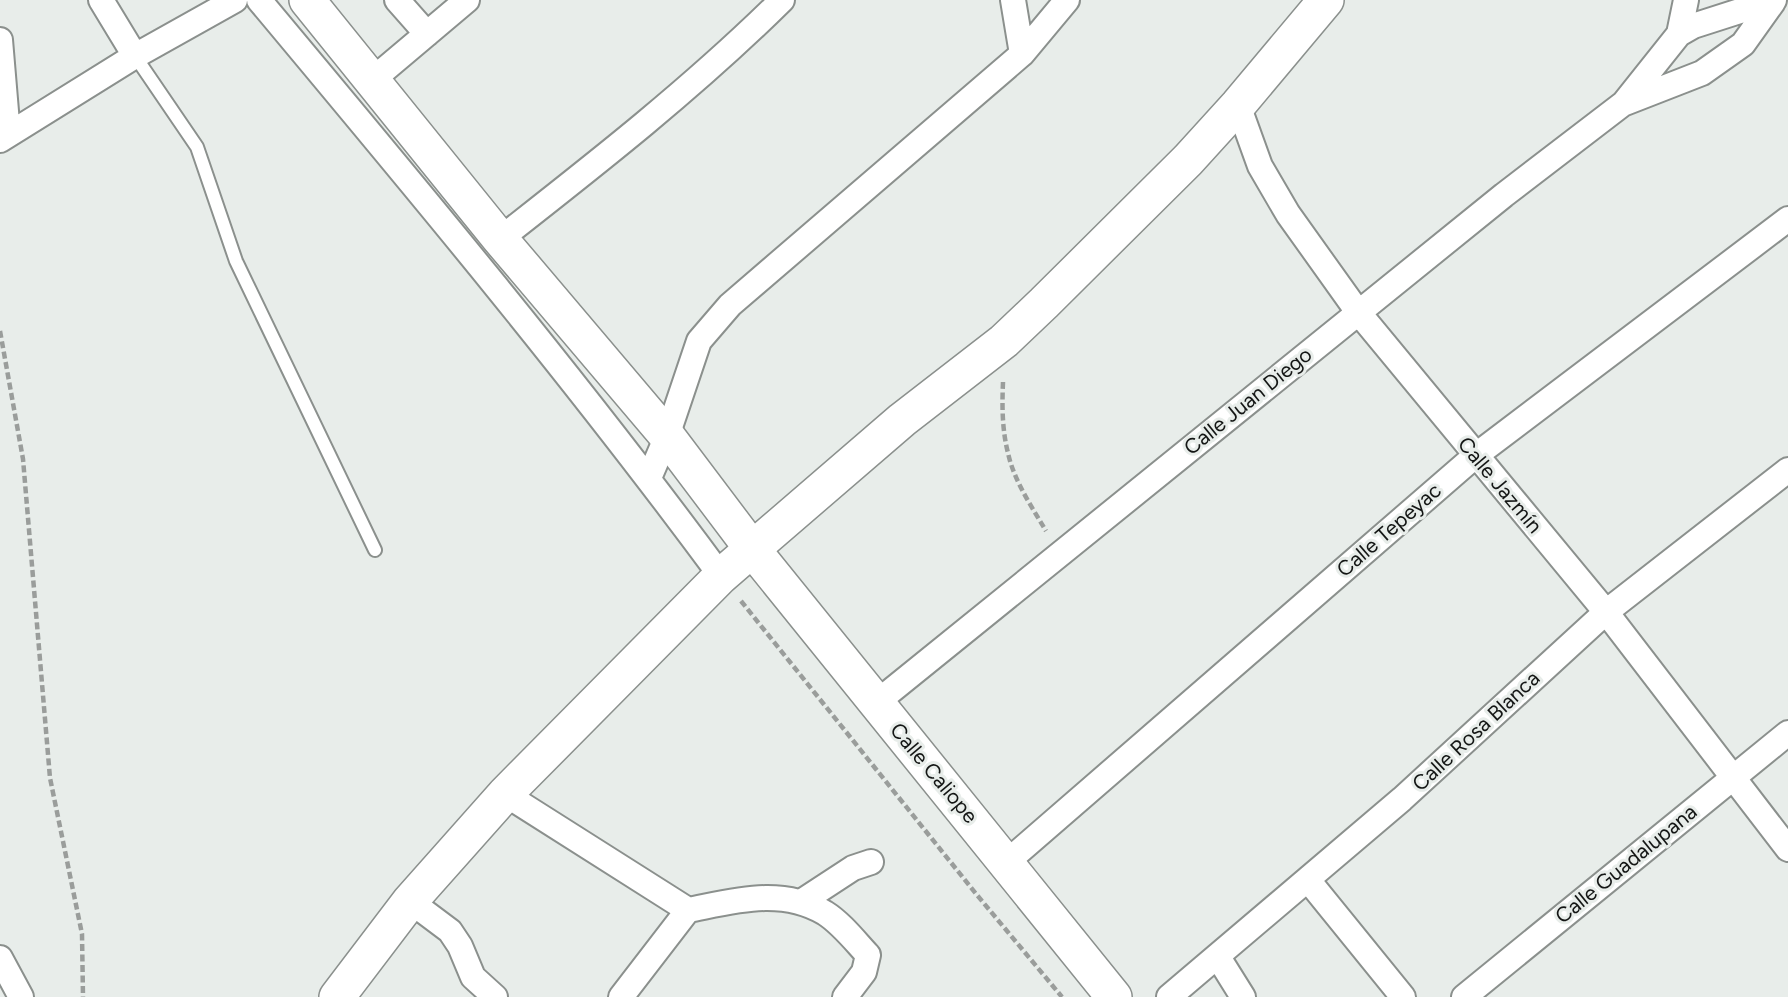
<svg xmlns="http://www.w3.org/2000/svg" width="1788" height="997" font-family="Figtree,sans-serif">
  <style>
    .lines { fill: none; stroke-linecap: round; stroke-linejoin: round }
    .lane-casing { stroke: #8b908d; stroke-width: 16 }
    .street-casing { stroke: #8b908d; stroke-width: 28 }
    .secondary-casing { stroke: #8b908d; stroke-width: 38 }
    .path { stroke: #9a9d9b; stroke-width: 4.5; stroke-dasharray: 7 3.5; stroke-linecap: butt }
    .lane { stroke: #fff; stroke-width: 12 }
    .street { stroke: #fff; stroke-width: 24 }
    .secondary { stroke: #fff; stroke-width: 35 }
    .labels { text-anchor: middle; stroke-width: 6; stroke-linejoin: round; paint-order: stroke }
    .street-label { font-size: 21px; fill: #141615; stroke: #e8edea }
  </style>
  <rect width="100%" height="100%" fill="#e8edea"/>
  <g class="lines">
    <g class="lane-casing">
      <path id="lane" d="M135 56 197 147 236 261 375 550"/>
    </g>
    <g class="street-casing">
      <path id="street" d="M101 0 135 56
        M259 0C417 189 575 378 721 576
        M397 0 427 34
        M1013 0 1022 54
        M1679 34 1686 0
        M0 40 8 135
        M371 81 467 0
        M1625 103 1702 73 1743 44 1773 2
        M1238 105 1260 166 1288 214 1358 312 1606 612 1788 849
        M0 140 135 56 235 0
        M500 239C597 163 694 87 782 0
        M649 478 667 436 699 341 730 305 1022 54 1067 0
        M876 703 1504 195 1624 103 1679 34 1693 26 1774 0
        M505 794 688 910C735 901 781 887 825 913 841 923 855 941 868 955L864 972 845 997
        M1007 862 1475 456 1788 219
        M1308 880 1403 997
        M410 901 450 931 460 946 473 977 495 997
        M801 902 853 868 871 862
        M1218 957 1243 997
        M0 958 21 997
        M621 997 688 910
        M1169 997 1402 799 1606 612 1788 470
        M1464 997 1788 733"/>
    </g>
    <g class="secondary-casing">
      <path id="secondary" d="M307 0 500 239 667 436 753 550 1114 997
        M337 997 410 901 505 794 721 576 902 420 1004 341 1044 303 1188 160 1238 105 1326 0"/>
    </g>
    <path class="path" d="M0 331 23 459 50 778 82 934 83 997
      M1003 382C1002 405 1002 430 1008 453 1014 481 1032 507 1046 531
      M741 601 977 895 1062 997"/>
    <use href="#lane" class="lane"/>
    <use href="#street" class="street"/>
    <use href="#secondary" class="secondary"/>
  </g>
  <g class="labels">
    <g class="street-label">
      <text transform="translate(1248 401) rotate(-39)" y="7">Calle Juan Diego</text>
      <text transform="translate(1500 485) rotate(50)" y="7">Calle Jazmín</text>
      <text transform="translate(1389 530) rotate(-41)" y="7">Calle Tepeyac</text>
      <text transform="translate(1476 731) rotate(-43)" y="7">Calle Rosa Blanca</text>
      <text transform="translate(934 773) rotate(50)" y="7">Calle Caliope</text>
      <text transform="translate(1626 864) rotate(-39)" y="7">Calle Guadalupana</text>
    </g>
  </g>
</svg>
